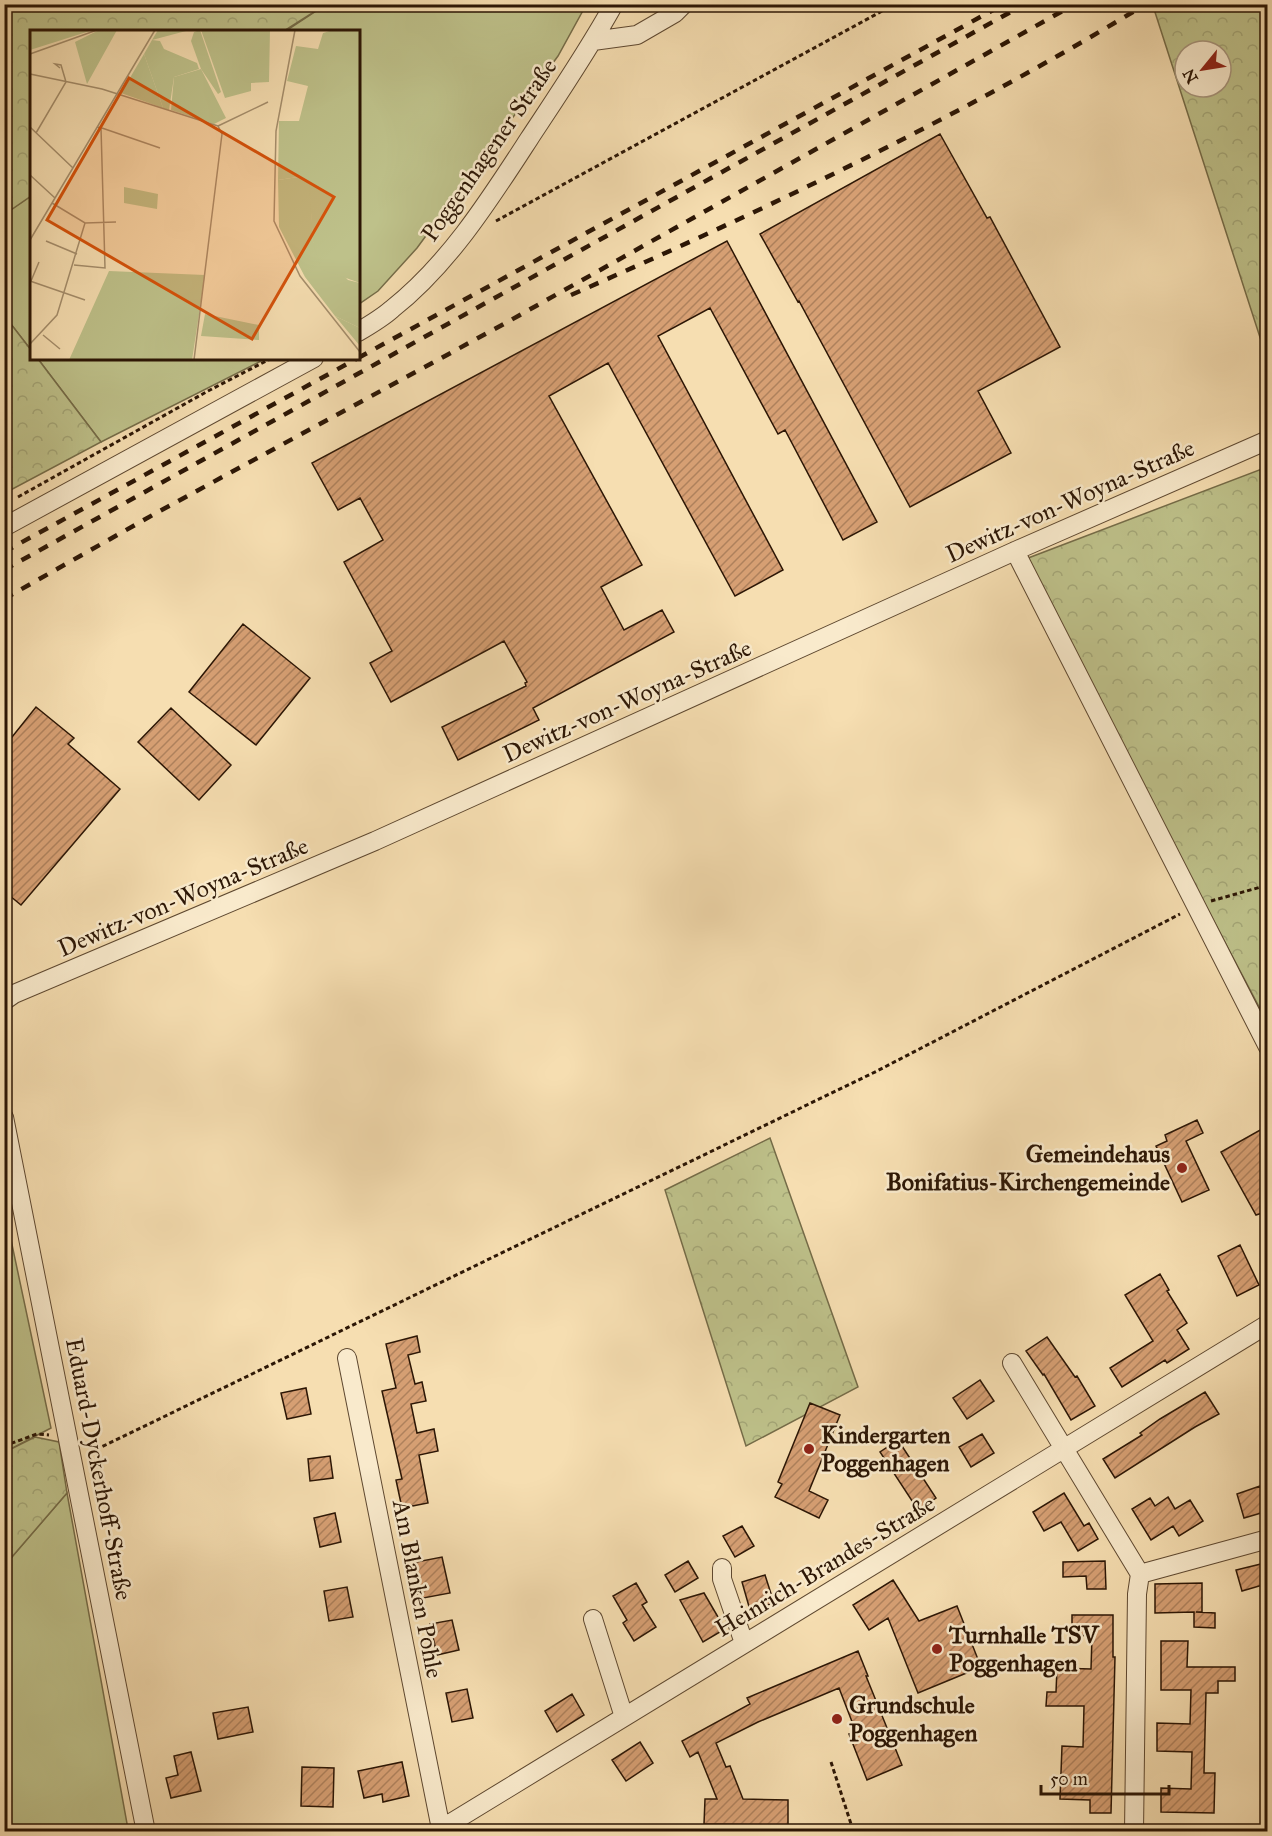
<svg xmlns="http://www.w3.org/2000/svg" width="1272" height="1836" font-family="'IM FELL Great Primer',serif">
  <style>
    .green { fill: #bec18a; stroke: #756c48; stroke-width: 1.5 }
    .forest { fill: url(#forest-crowns); stroke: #756c48; stroke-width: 1.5; fill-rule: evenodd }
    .building { fill: url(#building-hatch); stroke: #2c1605; stroke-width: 1.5 }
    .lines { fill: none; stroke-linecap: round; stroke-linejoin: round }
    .minor-casing { stroke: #5e4830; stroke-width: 20 }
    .path { stroke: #2c1605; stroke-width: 3; stroke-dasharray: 4.5 3; stroke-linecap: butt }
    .minor { stroke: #f9eacc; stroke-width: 18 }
    .rail { stroke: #2c1605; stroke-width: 4.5; stroke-dasharray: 10 10; stroke-linecap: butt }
    .poi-dot { fill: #8f2418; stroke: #f9eacc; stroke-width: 2 }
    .labels { text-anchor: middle; stroke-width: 5; stroke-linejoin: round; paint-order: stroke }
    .street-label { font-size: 24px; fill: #2c1605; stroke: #f9eacc }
    .poi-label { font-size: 24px; font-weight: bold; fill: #2c1605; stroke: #f9eacc; text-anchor: start }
    .inset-road { fill: none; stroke: #a58e6c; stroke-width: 1.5 }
    .view { fill: #d5520b; fill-opacity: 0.15; stroke: #d5520b; stroke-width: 3 }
    .inset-edge { fill: none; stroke: #2c1605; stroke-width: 3 }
  </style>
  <defs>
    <pattern id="forest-crowns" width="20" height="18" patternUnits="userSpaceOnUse" patternTransform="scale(1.5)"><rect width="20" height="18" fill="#bec18a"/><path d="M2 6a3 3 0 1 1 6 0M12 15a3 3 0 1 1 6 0" fill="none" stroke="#a3a576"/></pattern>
    <pattern id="building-hatch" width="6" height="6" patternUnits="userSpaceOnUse" patternTransform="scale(1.5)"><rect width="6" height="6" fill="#d69f73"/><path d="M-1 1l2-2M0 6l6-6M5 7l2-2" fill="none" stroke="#ae815c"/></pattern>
  </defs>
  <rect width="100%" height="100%" fill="#f6deb1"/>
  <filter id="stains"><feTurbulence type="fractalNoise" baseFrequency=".00333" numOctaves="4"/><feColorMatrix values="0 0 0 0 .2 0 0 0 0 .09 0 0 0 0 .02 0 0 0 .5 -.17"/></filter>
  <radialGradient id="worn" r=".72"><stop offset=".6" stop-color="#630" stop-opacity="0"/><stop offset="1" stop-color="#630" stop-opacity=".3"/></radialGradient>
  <path class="green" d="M325 5H586L558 56 417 248 378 291 359 304 358 32H284Z
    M31 196V350L7 319 4 214Z
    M38 359H265L101 442Z
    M4 1207 51 1428 5 1452H4Z
    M67 1493 128 1829H5V1565Z"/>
  <path class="forest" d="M5 4H325V5L284 31 32 32 31 196 5 214Z
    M1156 4 1267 5V359L1153 6ZM1185 51H1221V87H1185Z
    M4 249 7 319 31 350 32 358 38 359 101 442 5 493Z
    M1267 467V1022L1023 560Z
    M770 1138 858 1387 746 1446 665 1190Z
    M35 1437 59 1442 67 1493 5 1565V1452Z"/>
  <path class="building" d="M940 134 987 218 990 217 1060 347 978 391 1011 453 910 507 799 301 798 302 760 234Z
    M727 241 877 522 843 540 785 430 778 434 710 308 658 336 783 570 735 596 608 363 549 396 642 565 601 587 624 630 662 610 674 632 533 708 539 720 458 760 442 727 526 686 525 683 527 682 504 641 391 702 370 663 392 651 344 562 383 540 360 498 338 510 312 463Z
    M243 624 310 678 256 745 189 692Z
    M36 707 74 738 68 744 120 789 21 905 4 891V747Z
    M171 708 231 765 199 800 138 742Z
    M1197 1120 1203 1133 1186 1141 1209 1190 1182 1202 1156 1146 1167 1141 1165 1135Z
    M1262 1129 1268 1138V1211L1256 1215 1221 1152Z
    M1240 1245 1259 1285 1237 1296 1218 1256Z
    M1160 1274 1169 1290 1167 1291 1187 1323 1177 1330 1189 1349 1167 1363 1165 1360 1122 1387 1110 1368 1153 1341 1125 1295Z
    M417 1336 420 1352 408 1355 415 1384 422 1382 426 1401 411 1404 417 1433 434 1429 438 1451 419 1455 428 1503 402 1508 396 1480 402 1479 382 1391 396 1388 386 1344Z
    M1047 1337 1075 1377 1077 1376 1095 1406 1071 1420 1044 1374 1043 1375 1026 1351Z
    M980 1380 994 1401 967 1419 953 1398Z
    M306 1388 311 1414 287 1419 281 1393Z
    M1205 1392 1219 1414 1195 1427 1115 1478 1103 1459 1142 1435 1140 1433 1160 1419Z
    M810 1403 840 1415 809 1491 828 1500 819 1518 775 1497 782 1484 778 1482Z
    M982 1434 994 1453 971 1467 959 1447Z
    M898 1440 936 1498 918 1510 880 1452Z
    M330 1456 333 1478 310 1481 308 1459Z
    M1260 1486 1268 1511 1244 1518 1237 1494Z
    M1064 1493 1084 1526 1089 1523 1098 1539 1078 1551 1061 1522 1044 1531 1033 1512Z
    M1168 1497 1175 1509 1190 1500 1203 1521 1179 1536 1173 1526 1151 1540 1132 1509 1150 1498 1155 1506Z
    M335 1513 341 1542 320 1547 314 1518Z
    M742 1526 754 1546 735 1557 723 1536Z
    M442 1557 450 1593 418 1599 411 1563Z
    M688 1561 698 1578 675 1592 665 1575Z
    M1105 1561 1106 1589H1087L1086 1576 1063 1577V1562Z
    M1261 1564 1266 1584 1242 1591 1236 1570Z
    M765 1575 774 1603 750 1610 742 1582Z
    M893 1580 919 1621 957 1606 981 1667 918 1693 888 1618 869 1630 853 1605Z
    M636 1583 647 1602 642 1605 656 1627 634 1641 623 1623 627 1620 613 1596Z
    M1202 1583V1612H1196L1215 1613V1628L1194 1627V1612L1155 1613V1584Z
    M347 1587 353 1617 329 1621 324 1591Z
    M704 1593 725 1629 703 1642 680 1600Z
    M1072 1615H1113V1657H1115L1111 1813H1090V1800L1060 1799 1062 1746 1083 1747 1084 1706H1046L1047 1692H1056L1057 1668 1091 1669 1092 1636 1072 1635Z
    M452 1620 459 1650 437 1655 430 1624Z
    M1161 1641H1188L1187 1667H1235V1681H1218V1693H1206L1204 1773H1215L1214 1813 1161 1812V1788L1191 1789 1192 1752 1157 1751V1723L1190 1724 1191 1690H1161Z
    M858 1651 868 1676H866L902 1765 867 1780 849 1734 856 1732 839 1688 758 1722 716 1743 726 1767 730 1766 743 1799 788 1800V1825L704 1824 705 1799H717L698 1752 690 1757 682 1741 750 1704 747 1698Z
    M467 1689 473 1718 452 1722 446 1693Z
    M572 1694 584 1715 557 1732 545 1711Z
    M248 1707 253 1732 218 1739 213 1713Z
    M640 1742 653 1763 626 1781 612 1760Z
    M191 1752 201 1791 171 1798 166 1778 178 1775 174 1756Z
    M402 1762 409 1796 383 1802 382 1794 364 1798 358 1771Z
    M302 1767 334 1768 333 1807 301 1806Z"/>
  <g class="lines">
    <g class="minor-casing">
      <path id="minor" d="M593 41 637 35 675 13 684 4
        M358 332C370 325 382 318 392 309 449 264 490 199 529 139 558 95 588 51 614 4
        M4 527 314 358
        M1015 551 1268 1047
        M4 1001 14 994 375 841 1015 551 1268 440
        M4 1117 146 1832
        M347 1358 441 1829
        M1012 1363 1140 1574 1137 1594 1134 1832
        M722 1568V1579L744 1643
        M1140 1574 1268 1539
        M593 1619 624 1717
        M441 1832V1829L1268 1324"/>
    </g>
    <path class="path" d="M496 221 895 4
      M18 497 208 391 272 358
      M1211 901 1268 885
      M4 1446 37 1434 49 1435
      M89 1453 877 1071 1180 914
      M831 1762 852 1827V1832"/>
    <use href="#minor" class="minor"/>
    <path class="rail" d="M571 295C767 209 962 116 1146 4
      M358 358 1004 4
      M4 552 358 358
      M4 570 1025 4
      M4 599 158 512 502 325 1075 4"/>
  </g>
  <g class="poi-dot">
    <circle cx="1182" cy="1168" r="6"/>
    <circle cx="809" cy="1449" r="6"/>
    <circle cx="937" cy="1649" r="6"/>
    <circle cx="837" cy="1719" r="6"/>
  </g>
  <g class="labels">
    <g class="street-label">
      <text transform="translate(489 150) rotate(-55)" y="8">Poggenhagener Straße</text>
      <text transform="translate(1070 501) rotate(-24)" y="8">Dewitz-von-Woyna-Straße</text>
      <text transform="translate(627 701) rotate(-24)" y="8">Dewitz-von-Woyna-Straße</text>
      <text transform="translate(183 897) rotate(-23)" y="8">Dewitz-von-Woyna-Straße</text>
      <text transform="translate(99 1469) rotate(79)" y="8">Eduard-Dyckerhoff-Straße</text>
      <text transform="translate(825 1566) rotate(-31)" y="8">Heinrich-Brandes-Straße</text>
      <text transform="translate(418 1589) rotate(79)" y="8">Am Blanken Pohle</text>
    </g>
    <g class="poi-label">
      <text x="1170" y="1162" text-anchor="end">Gemeindehaus<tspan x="1170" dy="28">Bonifatius-Kirchengemeinde</tspan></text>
      <text x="821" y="1443">Kindergarten<tspan x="821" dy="28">Poggenhagen</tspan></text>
      <text x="949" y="1643">Turnhalle TSV<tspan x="949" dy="28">Poggenhagen</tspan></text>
      <text x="849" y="1713">Grundschule<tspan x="849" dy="28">Poggenhagen</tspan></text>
    </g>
  </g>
  <g transform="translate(30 30)">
    <rect width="330" height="330" fill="#f6deb1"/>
    <path d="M0 0H63L0 20ZM69 0H87L57 54 45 12ZM128 0H155L156 1 122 10ZM171 0H240L239 52 221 53V61L195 68ZM114 24 133 78 91 63ZM171 39 196 88 184 94 141 80 144 47ZM268 147 280 153 283 212 318 250 330 253V298L305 286 275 247 249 197 248 150Z" fill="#bec18a"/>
    <path d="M170 0 191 62 188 64 171 39 161 11 164 2ZM303 0H330V253L291 239 283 212 279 153 268 147 248 150 249 91H269L278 56 257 51 266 16 288 19 293 3ZM122 10 130 11 134 19 167 33 169 39 144 47 139 80 133 78 114 24ZM94 157 128 164 127 179 94 173ZM79 241 175 245 162 330H39ZM175 284 229 295V330V310L171 306ZM305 286 330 298V316Z" fill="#bec18a"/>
    <path class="inset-road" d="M265 0 246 101 244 191 270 246 330 322M0 24 67 0M0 44 72 59 188 96M188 96 238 72M0 97 43 138M72 98 130 118M6 103 36 52 31 35 25 34 30 38M0 145 25 168M22 173 55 193 86 192M0 210 125 0M16 211 47 224M44 235 75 238 71 98 67 97M0 251 55 270M1 251 9 232M13 305 30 319M0 314 27 285 55 193M164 330 192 104 188 96"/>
    <path class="view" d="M99 48 304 167 222 309 17 190Z"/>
    <rect width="330" height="330" class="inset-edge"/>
  </g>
  <rect width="1272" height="1836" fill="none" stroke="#f6deb1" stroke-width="24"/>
  <rect x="6" y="6" width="1260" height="1824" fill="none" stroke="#2c1605" stroke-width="3"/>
  <rect x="12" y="12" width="1248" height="1812" fill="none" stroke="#2c1605" stroke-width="1.5"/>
  <g transform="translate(1203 69) rotate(240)"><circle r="28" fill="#f9eacc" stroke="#a7957c" stroke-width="1.5"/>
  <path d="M0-4.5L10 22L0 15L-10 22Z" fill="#8f2418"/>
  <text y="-9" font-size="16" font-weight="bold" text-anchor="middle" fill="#2c1605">N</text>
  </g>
  <path d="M1041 1785v9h128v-9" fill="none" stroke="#2c1605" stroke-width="3"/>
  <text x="1050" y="1785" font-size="18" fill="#2c1605" stroke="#f9eacc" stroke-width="4.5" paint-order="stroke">50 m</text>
  <rect width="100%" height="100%" filter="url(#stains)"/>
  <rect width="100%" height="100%" fill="url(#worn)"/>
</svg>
